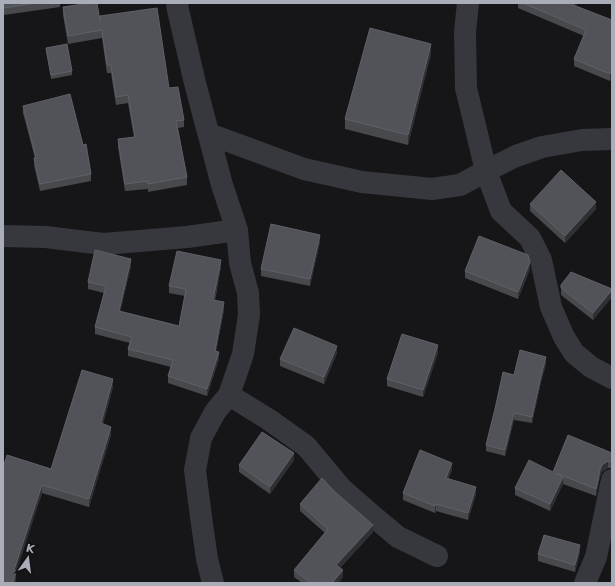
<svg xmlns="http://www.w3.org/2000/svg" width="615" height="586" font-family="'DejaVu Sans',sans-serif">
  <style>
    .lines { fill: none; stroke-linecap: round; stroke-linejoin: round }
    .minor { stroke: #37383d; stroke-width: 22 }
    .wall { fill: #47494d }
    .shaded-wall { fill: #2f3033 }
    .building { fill: #525359; stroke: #5f6168 }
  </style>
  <rect width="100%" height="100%" fill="#161618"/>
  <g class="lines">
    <path class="minor" d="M177 3 178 10 195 83 222 185 237 230 240 263 248 293 249 315 243 354 229 395 215 412 201 438 195 470 201 517 207 559 213 583
      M468 3 465 32 466 88 486 171 501 211 530 238 541 260 551 307 564 337 574 353 591 367 612 378
      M209 134 304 169 362 182 432 189 460 185 486 171 516 156 542 147 582 140 612 139
      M3 236 46 237 103 244 187 237 237 230
      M229 395 268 419 306 446 342 489 373 516 398 537 437 556
      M585 583 596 557 612 480"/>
  </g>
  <path class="wall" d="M3 3H60V7L4 15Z
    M518 3H577L576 6 612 20 610 81 574 66V59L584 36 518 8Z
    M63 7 100 17 169 88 184 120V127L178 128 187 177V185L148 192V189L125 191 118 147V139L134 137 128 103 116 105 111 73H107L102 38 68 44 63 15Z
    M46 48 72 71V75L51 79 46 51Z
    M431 54 408 145 345 129V119Z
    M23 106 83 145 91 174V181L40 191 34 165 35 158 23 113Z
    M530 204 596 209 565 243 530 211Z
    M320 242 310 286 261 276V269Z
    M131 266 120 311 179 326 185 296 169 293V286L221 267 215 301 224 310 216 351 219 359 207 396 168 383V376L171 367 128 356V349L130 343 95 334V327L104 293 88 289V282Z
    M530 269 518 299 465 278V271Z
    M561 285 612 289V297L593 320 561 295Z
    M337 353 324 384 280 366V359Z
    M438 353 423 397 387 386V379Z
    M546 364 541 382 532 423 514 420 505 456 486 451V445L514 375Z
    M113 387 103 424 111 435 89 507 42 493 16 571V579L15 583H3V468L51 469Z
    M612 453V468H608L602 472 600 477 596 496 563 484 550 511 515 495V488L553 472Z
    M294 460 270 494 239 472V465Z
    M452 470 448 479 476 494 468 520 436 511 435 513 403 500V493Z
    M334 491 373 532 340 568 343 577 338 583H302L294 577V570L325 533 300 511V504Z
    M580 552 575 572 538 561V554Z"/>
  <path class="shaded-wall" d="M574 3H577L573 12V5Z
    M431 44V54L408 145V135Z
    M612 70V77L610 81V74Z
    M596 202V209L565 243V236Z
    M320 235V242L310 286V279Z
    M131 259V266L119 318V311Z
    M221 260V267L213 307V300Z
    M530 262V269L518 299V292Z
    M612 290V297L593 320V313Z
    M224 302V310L215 358V351Z
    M438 345V353L423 397V390Z
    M337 346V353L324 384V377Z
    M219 352V359L207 396V389Z
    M546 357V364L541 382 532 423V417L541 376Z
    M113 379V387L101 431V423Z
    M514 413V420L505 456V450Z
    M111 427V435L89 507V499Z
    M294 453V460L270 494V487Z
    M608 461V468L602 472 600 477 596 496V489L600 470 602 465Z
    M452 463V470L446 485V478Z
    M563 477V484L550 511V504Z
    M42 485V493L14 579V570Z
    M476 487V494L468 520V513Z
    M436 504V511L435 513V506Z
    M373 525V532L336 572V565Z
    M580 545V552L575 572V565Z
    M343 570V577L338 583H332Z
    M16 571V579L15 583H13Z"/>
  <path class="building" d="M3 3H36L4 8Z
    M90 3H97L100 21V16L157 8 169 88 178 87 184 120 176 121 187 177 148 184V181L125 184 118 139 135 137 128 95 116 97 111 65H107L102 30 68 36 63 7Z
    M523 3H574L573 5 612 20V70L610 74 574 59 586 30Z
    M370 28 431 44 408 135 345 119Z
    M67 44 72 71 51 75 46 48Z
    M70 94 83 145 86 144 91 174 40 184 34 158H36L23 106Z
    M561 170 596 202 565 236 530 204Z
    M271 224 320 235 310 279 261 269Z
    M479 236 528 255 530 262 518 292 465 271Z
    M95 250 131 259 119 311 179 326 186 289 169 286 177 251 221 260 213 300 224 302 215 351 219 352 207 389 168 376 173 360 128 349 132 337 95 327 106 286 88 282Z
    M571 272 612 289V290L593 313 561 288V285Z
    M294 328 337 346 324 377 280 359Z
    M402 334 438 345 423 390 387 379Z
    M520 350 546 357 541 376 532 417 514 413 505 450 486 445 495 409 503 372 514 375Z
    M82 370 113 379 101 423 111 427 89 499 42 485 14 570 16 571 13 583H3V468L7 455 51 469Z
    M262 432 294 453 270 487 239 465Z
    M568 435 612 453V461H608L602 465 600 470 596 489 556 473 563 477 550 504 515 488 529 460 553 472Z
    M420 450 452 463 446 478 476 487 468 513 436 504 435 506 403 493Z
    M322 478 334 491 373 525 336 565 343 570 332 583H311L294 570 328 529 300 504Z
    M544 535 580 545 575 565 538 554Z"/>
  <rect width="615" height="586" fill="none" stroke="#a8adb8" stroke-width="8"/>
  <g transform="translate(28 558) rotate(14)" stroke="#111113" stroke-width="3" paint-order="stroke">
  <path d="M0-3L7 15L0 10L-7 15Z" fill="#a8adb8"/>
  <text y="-6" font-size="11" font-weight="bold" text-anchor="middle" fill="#a8adb8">K</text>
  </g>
</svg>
